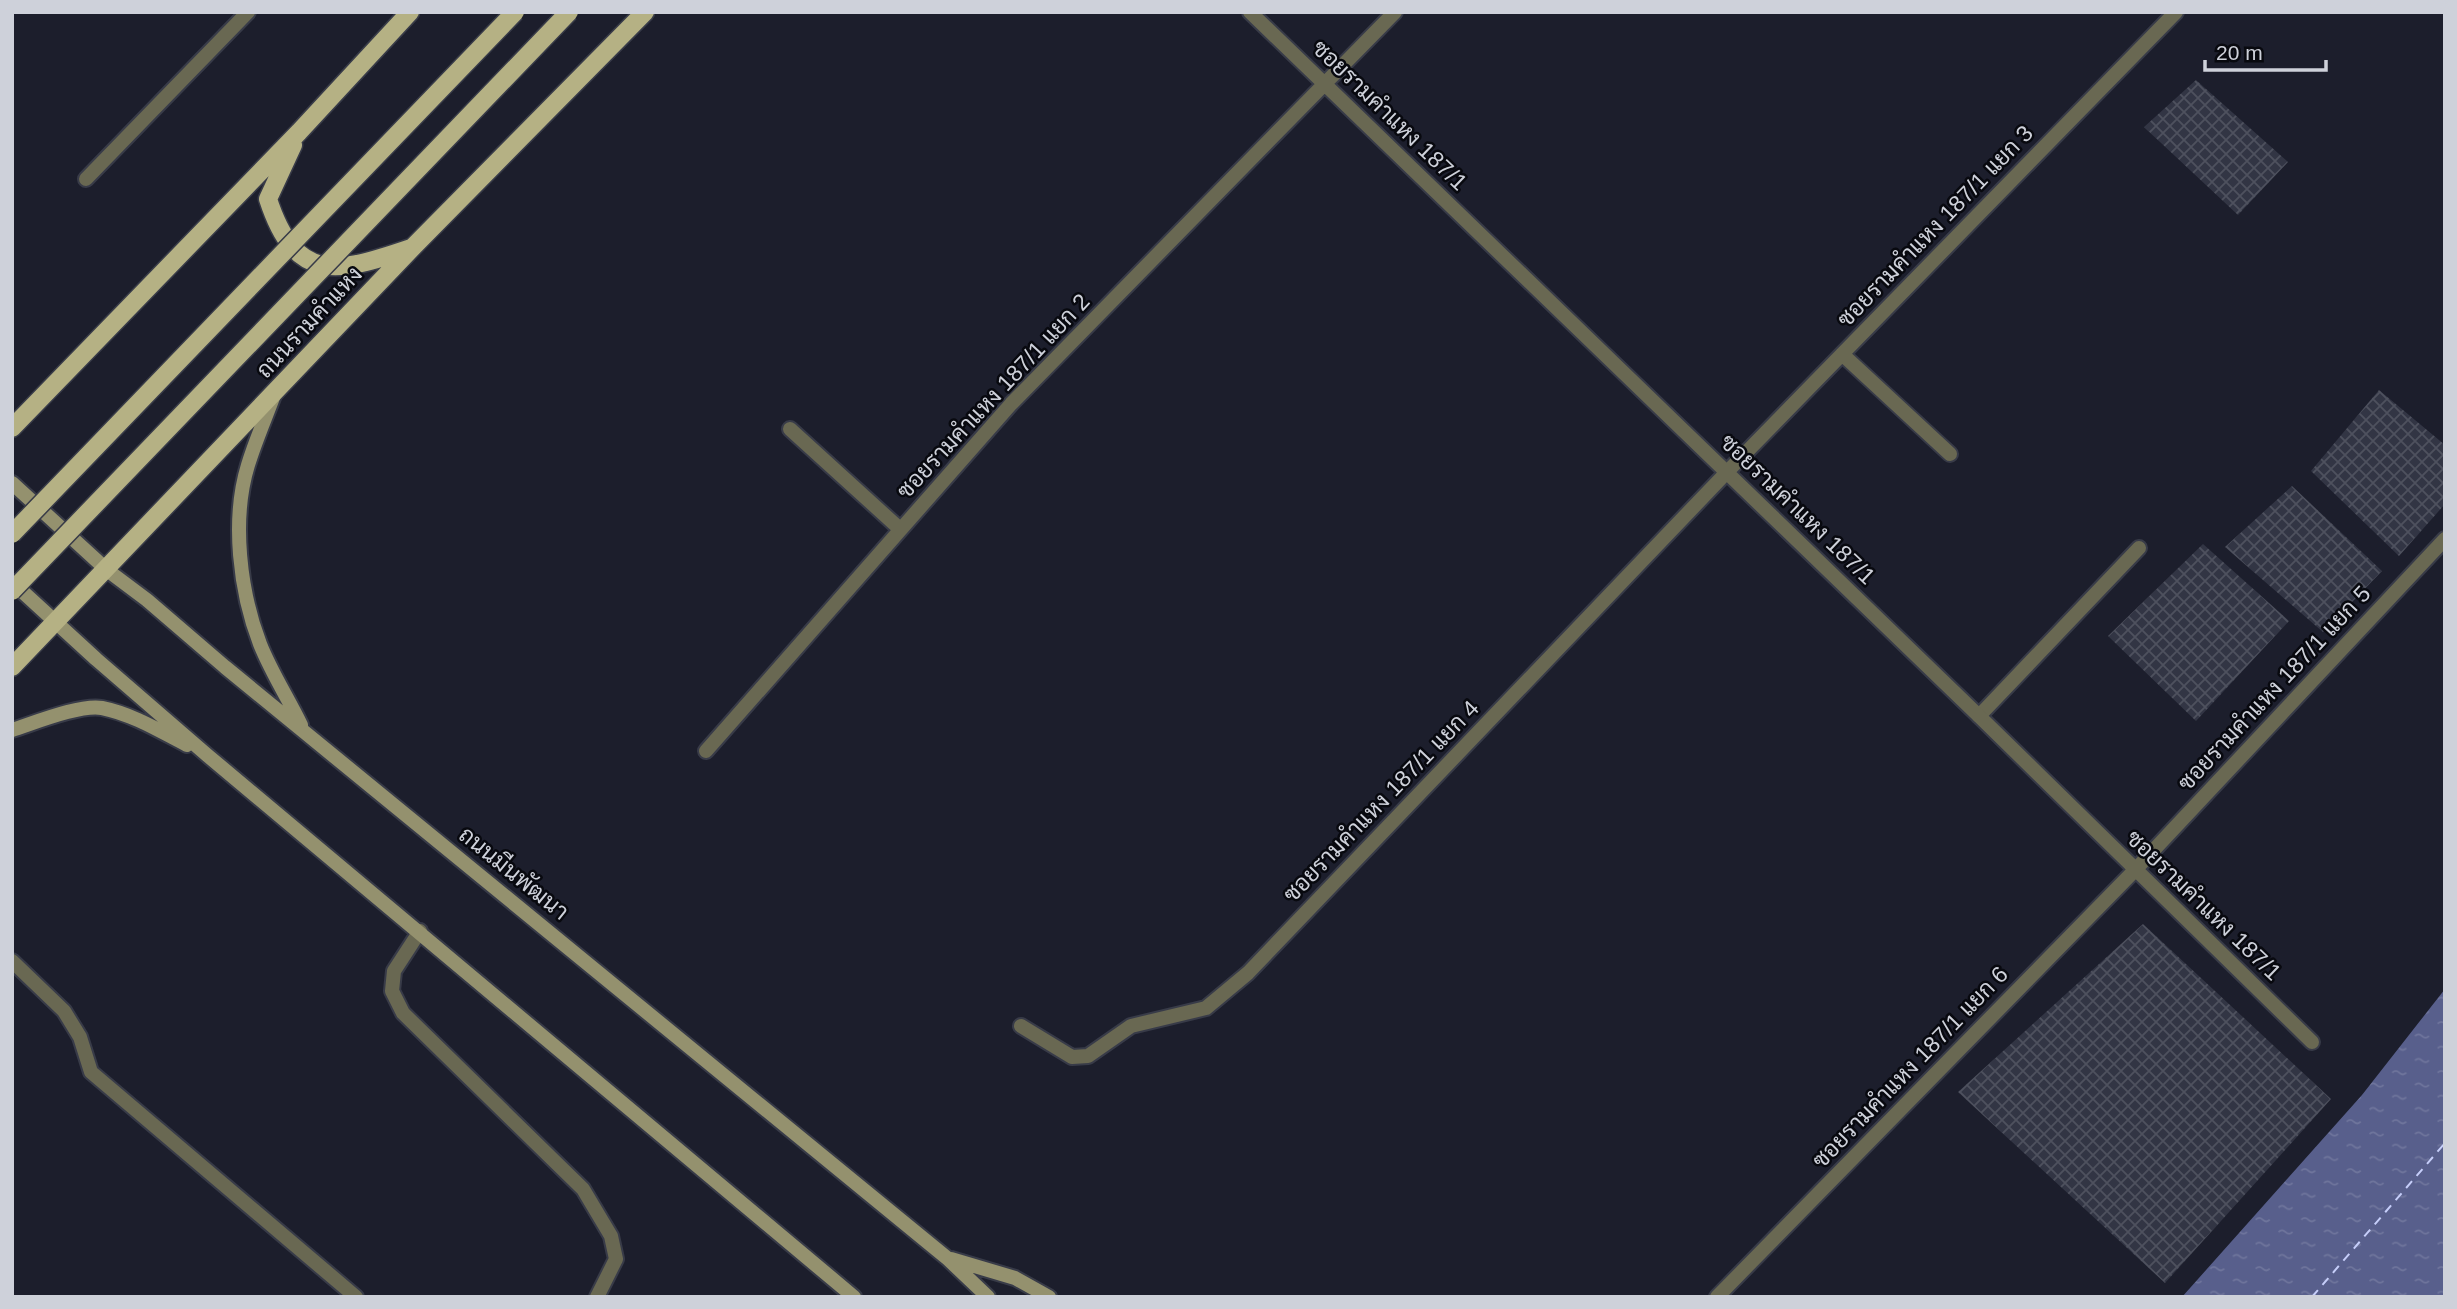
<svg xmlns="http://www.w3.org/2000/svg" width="2457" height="1309" font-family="Arial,Sarabun,sans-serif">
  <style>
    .water { fill: url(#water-ripples) }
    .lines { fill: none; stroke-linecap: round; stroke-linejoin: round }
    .ferry { stroke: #c6cefa; stroke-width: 2; stroke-dasharray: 9 7; stroke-linecap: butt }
    .building { fill: url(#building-cross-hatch) }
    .lane-casing { stroke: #383b48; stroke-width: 18 }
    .street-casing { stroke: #383b48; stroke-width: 18 }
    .secondary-casing { stroke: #383b48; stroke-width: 18 }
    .primary-casing { stroke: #383b48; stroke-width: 21 }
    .lane { stroke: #696852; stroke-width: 14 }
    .street { stroke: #696852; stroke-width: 14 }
    .secondary { stroke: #94916e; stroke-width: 14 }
    .primary { stroke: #b5b184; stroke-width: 18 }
    .primary-bridge-casing { stroke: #383b48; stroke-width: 21; stroke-linecap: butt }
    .primary-bridge { stroke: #b5b184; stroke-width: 18 }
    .labels { text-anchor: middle; stroke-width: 5; stroke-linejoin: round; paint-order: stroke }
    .street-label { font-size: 23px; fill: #ced1da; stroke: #08090f }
  </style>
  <defs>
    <pattern id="water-ripples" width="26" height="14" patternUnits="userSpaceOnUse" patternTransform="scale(1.75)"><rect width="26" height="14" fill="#585f8c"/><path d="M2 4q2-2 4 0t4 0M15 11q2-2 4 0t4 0" fill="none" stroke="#6f759c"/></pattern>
    <pattern id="building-cross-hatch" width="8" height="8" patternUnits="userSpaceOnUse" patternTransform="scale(1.75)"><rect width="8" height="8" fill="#323544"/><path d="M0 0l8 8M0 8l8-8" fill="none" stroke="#4e515e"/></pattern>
  </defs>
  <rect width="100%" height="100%" fill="#1c1e2c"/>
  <path class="water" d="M2445 989V1297H2182L2362 1095Z"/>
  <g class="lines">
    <path class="ferry" d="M2312 1297 2445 1143"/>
  </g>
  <path class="building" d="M2196 80 2288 162 2238 215 2144 127Z
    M2379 390 2445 445V504L2399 556 2311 471Z
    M2292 486 2382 571 2323 632 2225 547Z
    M2203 544 2289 621 2196 721 2108 636Z
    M2143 924 2331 1099 2165 1283 1958 1092Z"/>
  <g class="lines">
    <g class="lane-casing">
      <path id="lane" d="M86 179 248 12
        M1979 716 2139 548
        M420 931 394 971 392 991 403 1013 583 1189 611 1236 616 1259 597 1297
        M12 961 64 1011 80 1037 91 1072 356 1297"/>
    </g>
    <g class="street-casing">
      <path id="street" d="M1250 12 1979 716 2312 1042
        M1842 354 1950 454
        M790 429 900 529
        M706 751 1011 404 1395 12
        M1021 1026 1072 1057 1088 1056 1131 1026 1206 1008 1248 973 1727 472 2176 12
        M1717 1297 2136 869 2445 539"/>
    </g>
    <g class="secondary-casing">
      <path id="secondary" d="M274 395C265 419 255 442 248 465 231 520 240 592 260 644 271 672 288 698 301 725
        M12 483 107 570 147 600 225 667 947 1258 988 1297
        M12 582 96 659 207 755 854 1297
        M12 730C34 723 81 704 102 708 132 714 160 731 187 745
        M951 1259 1015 1278 1049 1297"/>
    </g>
    <g class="primary-casing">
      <path id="primary" d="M293 145 268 199C296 285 338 273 411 248
        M12 428 299 132 410 12
        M12 667 414 246 645 12"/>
    </g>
    <use href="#lane" class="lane"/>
    <use href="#street" class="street"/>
    <use href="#secondary" class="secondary"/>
    <use href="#primary" class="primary"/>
    <g class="primary-bridge-casing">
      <path id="primary-bridge" d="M12 534 515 12
        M12 591 569 12"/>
    </g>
    <use href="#primary-bridge" class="primary-bridge"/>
  </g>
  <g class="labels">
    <g class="street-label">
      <text transform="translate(1390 115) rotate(44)" y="8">ซอยรามคำแหง 187/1</text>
      <text transform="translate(1935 226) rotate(-46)" y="8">ซอยรามคำแหง 187/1 แยก 3</text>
      <text transform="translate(309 322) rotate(-47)" y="8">ถนนรามคำแหง</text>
      <text transform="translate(993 396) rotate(-47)" y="8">ซอยรามคำแหง 187/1 แยก 2</text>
      <text transform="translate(1798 509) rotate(44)" y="8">ซอยรามคำแหง 187/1</text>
      <text transform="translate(2274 688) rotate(-47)" y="8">ซอยรามคำแหง 187/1 แยก 5</text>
      <text transform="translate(1381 801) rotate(-46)" y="8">ซอยรามคำแหง 187/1 แยก 4</text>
      <text transform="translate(514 873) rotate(39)" y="8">ถนนมีนพัฒนา</text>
      <text transform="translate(2204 905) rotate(44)" y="8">ซอยรามคำแหง 187/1</text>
      <text transform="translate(1910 1067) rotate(-46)" y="8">ซอยรามคำแหง 187/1 แยก 6</text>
    </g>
  </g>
  <rect width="2457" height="1309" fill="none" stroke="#ced1da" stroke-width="28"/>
  <path d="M2205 60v10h121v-10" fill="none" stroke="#ced1da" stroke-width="3.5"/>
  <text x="2216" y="60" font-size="21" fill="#ced1da" stroke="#08090f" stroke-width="5" paint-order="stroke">20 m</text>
</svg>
